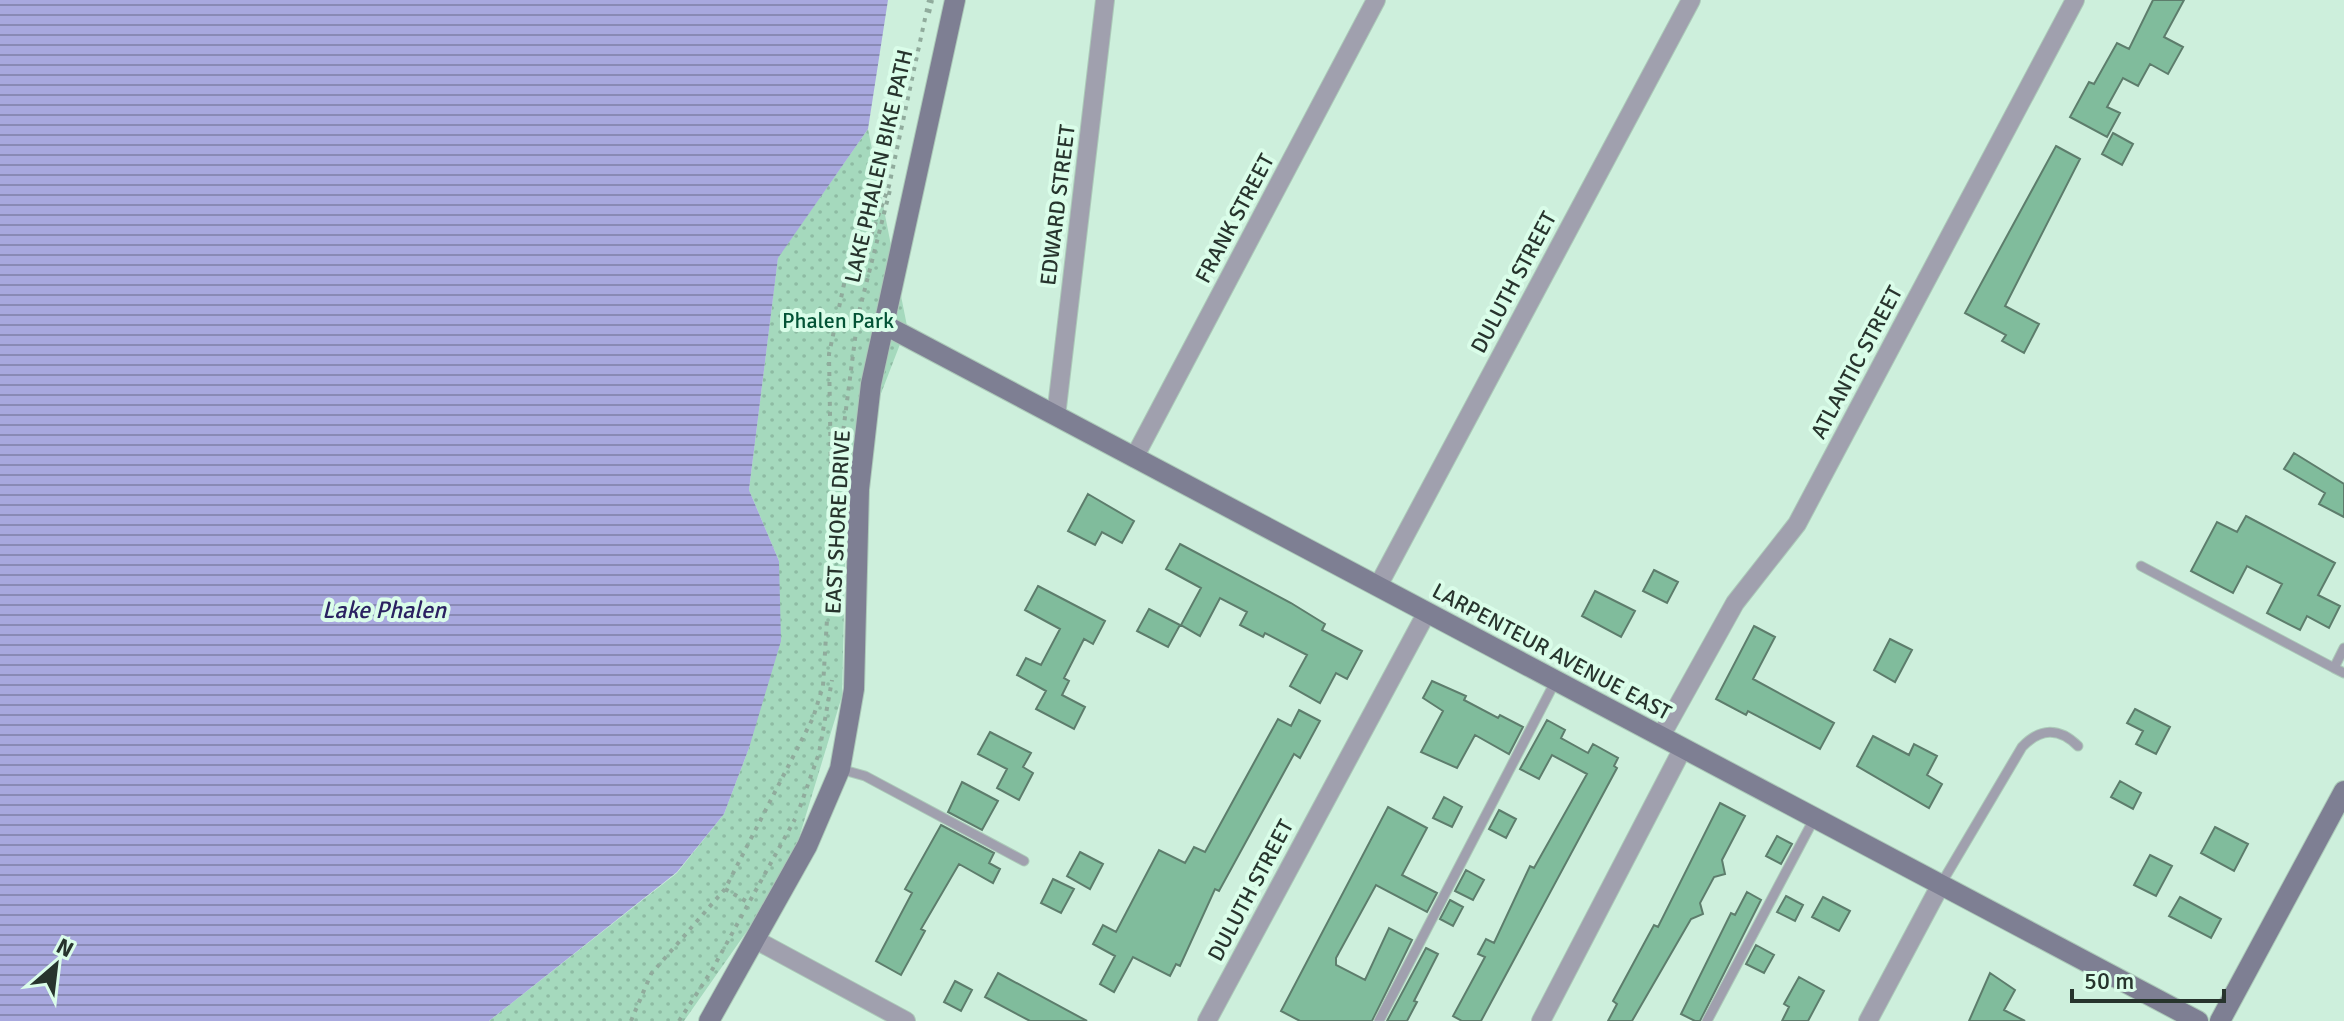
<svg xmlns="http://www.w3.org/2000/svg" width="2344" height="1021" font-family="Signika,sans-serif">
  <style>
    .park { fill: url(#park-dots) }
    .water { fill: url(#water-rules) }
    .building { fill: #80bc9c; stroke: #5d7d6c; stroke-width: 2 }
    .lines { fill: none; stroke-linecap: round; stroke-linejoin: round }
    .lane-casing { stroke: #accab9; stroke-width: 11 }
    .street-casing { stroke: #accab9; stroke-width: 20 }
    .secondary-casing { stroke: #accab9; stroke-width: 22 }
    .path { stroke: #90ab9c; stroke-width: 4; stroke-dasharray: 4 6; stroke-linecap: butt }
    .lane { stroke: #a0a0ae; stroke-width: 9 }
    .street { stroke: #a0a0ae; stroke-width: 18 }
    .secondary { stroke: #7e7f93; stroke-width: 20 }
    .labels { text-anchor: middle; stroke-width: 8; stroke-linejoin: round; paint-order: stroke }
    .street-label { font-size: 22px; fill: #27342d; stroke: #dafde9 }
    .park-label { font-size: 22px; fill: #035336; stroke: #dafde9 }
    .water-label { font-size: 24px; font-style: italic; fill: #2b2161; stroke: #dafde9 }
  </style>
  <defs>
    <pattern id="park-dots" width="8" height="8" patternUnits="userSpaceOnUse" patternTransform="scale(2)"><rect width="8" height="8" fill="#a5d9bd"/><path d="M2 2h.1M6 6h.1" fill="none" stroke="#8ebba3" stroke-width="1.8" stroke-linecap="round"/></pattern>
    <pattern id="water-rules" width="6" height="5" patternUnits="userSpaceOnUse" patternTransform="scale(2)"><rect width="6" height="5" fill="#a8a8de"/><path d="M0 2.5h6" fill="none" stroke="#898ab4"/></pattern>
  </defs>
  <rect width="100%" height="100%" fill="#cdefdc"/>
  <path class="park" d="M868 129 907 326 847 482 842 696 789 871 684 1021H489L677 873 724 814 749 748 779 561 749 490 778 257Z"/>
  <path class="water" d="M0 0H888L868 129 778 258 749 490 779 561 781 641 749 748 724 814 677 872 489 1021H0Z"/>
  <path class="building" d="M2153 0H2184L2164 37 2183 47 2168 74 2150 64 2138 86 2123 78 2107 107 2120 113 2107 137 2070 117 2089 82 2094 84 2117 43 2129 49Z
    M2113 133 2133 144 2122 165 2102 154Z
    M2056 146 2080 159 2005 306 2039 324 2024 353 2002 341 2006 335 1965 313Z
    M2294 453 2344 484V517L2319 504 2325 493 2284 469Z
    M1088 494 1134 521 1122 543 1102 532 1095 545 1068 531Z
    M2246 516 2335 563 2318 595 2340 606 2329 628 2307 616 2300 630 2267 613 2282 584 2247 566 2233 593 2191 571 2217 522 2237 532Z
    M1180 544 1291 603 1325 624 1322 630 1362 651 1347 679 1336 673 1320 703 1290 686 1307 655 1265 633 1263 637 1240 625 1247 612 1220 598 1200 636 1181 625 1201 588 1166 569Z
    M1654 570 1678 582 1667 603 1643 591Z
    M1038 586 1105 621 1093 644 1084 639 1064 678 1069 681 1062 695 1085 707 1074 729 1036 709 1046 691 1017 675 1026 658 1041 665 1060 629 1025 610Z
    M1595 591 1635 611 1621 637 1582 616Z
    M1149 609 1180 625 1168 647 1137 631Z
    M1754 626 1775 637 1753 679 1834 723 1820 749 1748 711 1746 715 1716 699Z
    M1890 639 1912 650 1895 682 1874 670Z
    M1432 681 1466 696 1464 700 1498 718 1500 715 1523 727 1509 754 1475 735 1457 768 1421 752 1443 711 1423 698Z
    M2135 709 2170 727 2156 754 2136 744 2143 731 2127 723Z
    M1299 710 1320 721 1300 758 1294 754 1219 891 1215 889 1180 966 1176 964 1170 976 1133 957 1114 992 1100 984 1115 956 1093 944 1103 925 1116 932 1159 850 1185 863 1194 847 1205 852 1278 719 1291 726Z
    M1547 720 1565 730 1561 738 1588 753 1593 744 1618 758 1614 766 1617 768 1481 1021H1462L1453 1016 1485 957 1478 954 1486 939 1494 943 1530 866 1534 868 1587 774 1552 755 1539 779 1520 769Z
    M990 732 1031 753 1023 767 1033 773 1019 800 997 788 1007 769 978 754Z
    M1873 736 1909 755 1914 744 1937 756 1927 775 1942 784 1929 808 1857 766Z
    M2120 781 2141 793 2133 809 2111 797Z
    M962 782 998 801 982 830 948 812Z
    M1444 797 1462 807 1452 827 1433 818Z
    M1720 803 1745 816 1722 860 1725 874 1714 877 1700 903 1703 914 1691 919 1632 1021H1608L1617 1004 1613 1001 1654 925 1658 927Z
    M1388 807 1427 828 1402 875 1437 893 1427 912 1376 885 1336 958V965L1365 980 1389 928 1412 940 1372 1021H1300L1281 1011Z
    M1499 810 1516 819 1506 838 1489 829Z
    M941 825 994 853 989 863 1000 869 993 883 959 864 921 929 925 931 901 975 876 961 912 893 905 889Z
    M2215 827 2248 844 2234 871 2201 853Z
    M1777 836 1792 844 1781 864 1766 856Z
    M1080 852 1103 864 1090 889 1067 876Z
    M2150 855 2172 866 2156 896 2134 885Z
    M1466 870 1484 880 1473 900 1455 891Z
    M1053 879 1074 889 1061 913 1041 903Z
    M1747 892 1761 900 1700 1021H1695L1681 1014 1731 913 1735 915Z
    M1786 896 1803 905 1795 921 1777 912Z
    M1823 897 1850 911 1839 931 1812 917Z
    M2180 897 2221 919 2211 938 2169 916Z
    M1450 900 1463 907 1453 926 1440 919Z
    M1756 945 1774 955 1764 973 1746 964Z
    M1426 948 1438 954 1414 1001 1417 1002 1407 1021H1387Z
    M998 973 1087 1021H1030L985 997Z
    M1990 973 2015 990 2004 1010 2025 1021H1969Z
    M1799 977 1824 991 1808 1021H1782L1789 1007 1784 1004Z
    M955 981 972 990 961 1011 944 1002Z"/>
  <g class="lines">
    <g class="lane-casing">
      <path id="lane" d="M2141 566 2334 668
        M2344 648 2334 668 2344 673
        M840 769 865 776 1024 861
        M1941 884 2022 747C2040 728 2059 727 2078 746
        M1379 1021 1556 680
        M1707 1021 1814 819"/>
    </g>
    <g class="street-casing">
      <path id="street" d="M1056 416 1105 0
        M1134 458 1376 0
        M1378 586 1691 0
        M1661 736 1735 603 1797 524 2075 0
        M756 940 906 1021
        M1207 1021 1427 612
        M1541 1021 1683 748
        M1868 1021 1941 884"/>
    </g>
    <g class="secondary-casing">
      <path id="secondary" d="M883 324 2198 1021
        M709 1021 807 846 840 769 854 689 859 489 871 384 955 0
        M2220 1021 2344 791"/>
    </g>
    <path class="path" d="M929 13 932 0
      M842 440 858 316 890 190
      M834 596 835 576
      M800 807 819 753 832 680
      M725 889 749 903
      M631 1021 651 974 725 889 813 718 823 686 832 536 829 354 846 275 869 241 889 186 929 0
      M679 1021 712 970 795 819"/>
    <use href="#lane" class="lane"/>
    <use href="#street" class="street"/>
    <use href="#secondary" class="secondary"/>
  </g>
  <g class="labels">
    <g class="street-label">
      <text transform="translate(878 166) rotate(-77)" y="8">LAKE PHALEN BIKE PATH</text>
      <text transform="translate(1057 205) rotate(-83)" y="8">EDWARD STREET</text>
      <text transform="translate(1234 218) rotate(-62)" y="8">FRANK STREET</text>
      <text transform="translate(1513 282) rotate(-62)" y="8">DULUTH STREET</text>
      <text transform="translate(1856 362) rotate(-62)" y="8">ATLANTIC STREET</text>
      <text transform="translate(837 522) rotate(-87)" y="8">EAST SHORE DRIVE</text>
      <text transform="translate(1552 651) rotate(28)" y="8">LARPENTEUR AVENUE EAST</text>
      <text transform="translate(1250 890) rotate(-62)" y="8">DULUTH STREET</text>
    </g>
    <g class="park-label">
      <text x="838" y="328">Phalen Park</text>
    </g>
    <g class="water-label">
      <text x="384" y="618">Lake Phalen</text>
    </g>
  </g>
  <g transform="translate(56 965) rotate(28)" stroke="#dafde9" stroke-width="6" paint-order="stroke">
  <path d="M0-6L14 30L0 20L-14 30Z" fill="#27342d"/>
  <text y="-12" font-size="22" font-weight="bold" text-anchor="middle" fill="#27342d">N</text>
  </g>
  <path d="M2072 989v12h152v-12" fill="none" stroke="#27342d" stroke-width="4"/>
  <text x="2084" y="989" font-size="24" fill="#27342d" stroke="#dafde9" stroke-width="6" paint-order="stroke">50 m</text>
</svg>
